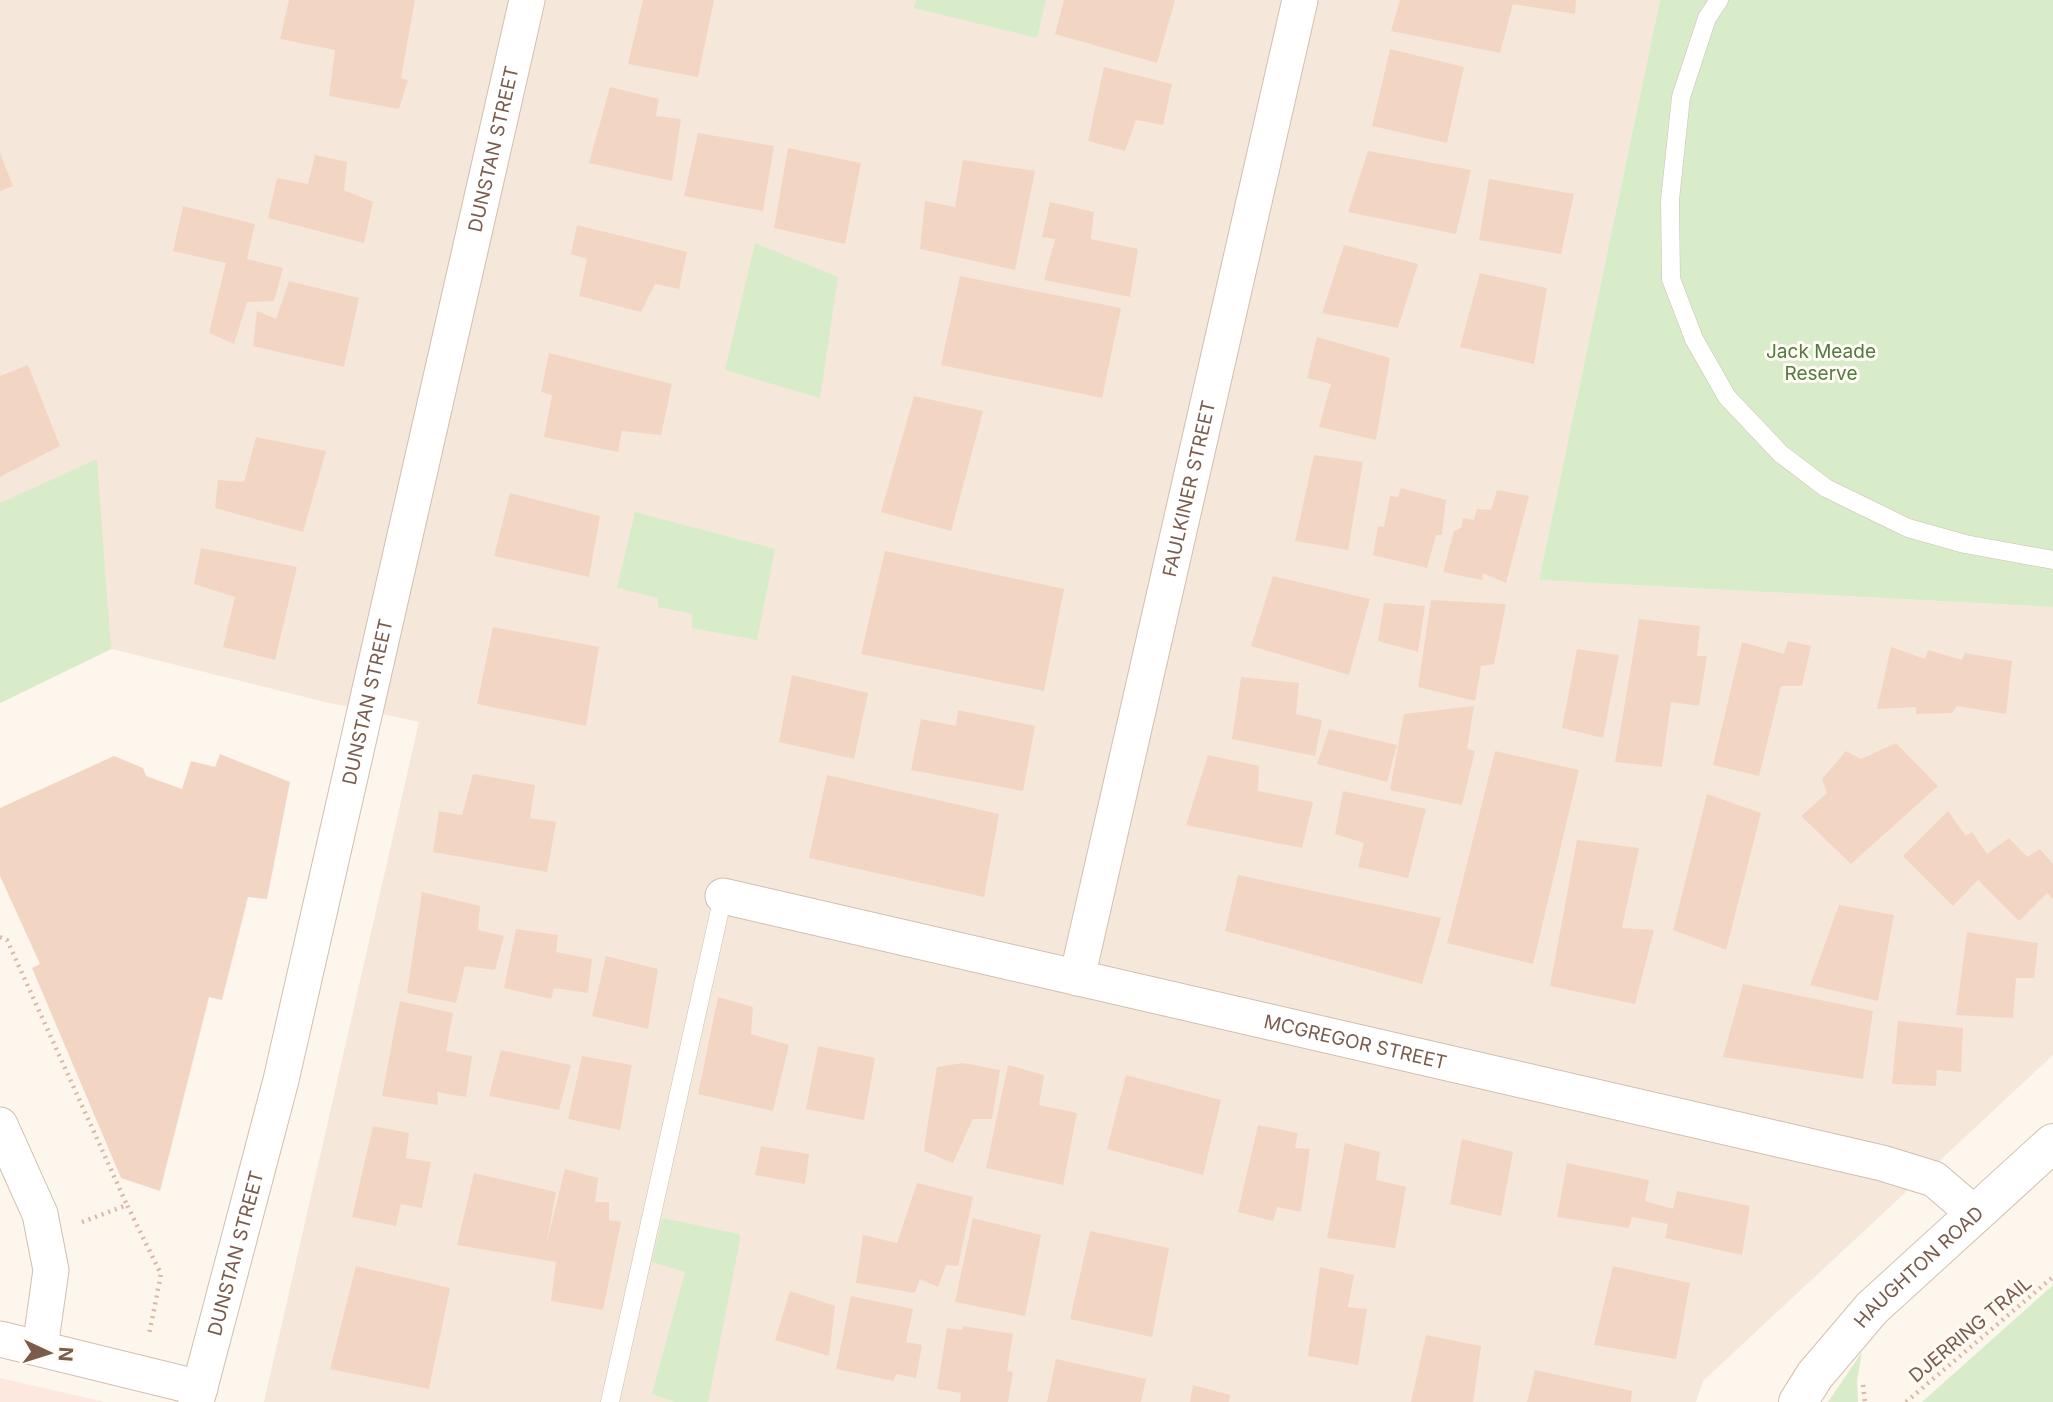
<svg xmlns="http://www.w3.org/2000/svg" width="2053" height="1402" font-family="Inter,sans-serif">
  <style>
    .residential { fill: #f5e8da }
    .commercial { fill: #fde8e0 }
    .green { fill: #d8ecc9 }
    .building { fill: #f3d5c3 }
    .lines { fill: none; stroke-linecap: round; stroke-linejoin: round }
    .lane-casing { stroke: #d1beb0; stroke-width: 19 }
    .street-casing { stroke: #d1beb0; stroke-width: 37 }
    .secondary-casing { stroke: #d6c0b0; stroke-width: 40 }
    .path { stroke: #d9b8a5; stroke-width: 4.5; stroke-dasharray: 2 5; stroke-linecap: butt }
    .lane { stroke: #fff; stroke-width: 18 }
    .street { stroke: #fff; stroke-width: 35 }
    .secondary { stroke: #fff; stroke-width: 38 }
    .labels { text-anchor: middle; stroke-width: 6; stroke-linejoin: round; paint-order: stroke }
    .street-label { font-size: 19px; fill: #7a5c4d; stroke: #fffaf3 }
    .park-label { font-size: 19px; fill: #537a41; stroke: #fffaf3 }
  </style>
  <rect width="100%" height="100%" fill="#fdf6ec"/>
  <path class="residential" d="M0 0H1660L1539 580 2053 607V1055L1703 1381 1696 1402H264L419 722 321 701 112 649 0 703Z"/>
  <path class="commercial" d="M0 1378 105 1402H0Z"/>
  <path class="green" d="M916 0H1046L1037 38 914 8Z
    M1660 0H2053V607L1539 580Z
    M755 243 838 277 820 398 725 370Z
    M97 459 111 649 0 703V503Z
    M635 512 775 549 757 640 692 628V614L658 607V598L617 588Z
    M662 1218 739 1234 740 1240 708 1402H676L652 1394 685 1272 652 1262Z
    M2053 1285V1402H1922Z
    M1862 1352 1857 1381 1858 1402H1828Z"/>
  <path class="building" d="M289 0H415L401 78 408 80 399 109 329 96 335 50 280 39Z
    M643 0H714L698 77 628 64Z
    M1064 0H1175L1157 63 1055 34Z
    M1400 0H1576L1575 14 1513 4 1500 53 1391 31Z
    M1390 49 1464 67 1447 143 1372 126Z
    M1104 67 1172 84 1163 125 1136 120 1125 151 1088 141Z
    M610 87 659 99 656 116 681 119 672 181 589 163Z
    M698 133 774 146 763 211 684 196Z
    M788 148 861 163 845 244 774 228Z
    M1368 151 1471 170 1456 234 1348 212Z
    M0 153 13 186 0 191Z
    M315 155 347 162 344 190 373 202 364 243 268 218 277 178 308 184Z
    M963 160 1035 171 1015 270 920 249 925 201 955 207Z
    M1489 179 1574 194 1561 254 1479 240Z
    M1050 202 1094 212 1091 239 1138 249 1130 297 1044 280 1055 239 1042 237Z
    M183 206 255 224 247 259 283 268 274 301 247 302 234 344 209 333 226 263 173 251Z
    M577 225 687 252 679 289 655 284 641 312 579 296 587 259 571 254Z
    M1344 245 1418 264 1398 328 1322 313Z
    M1480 273 1547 288 1534 364 1460 347Z
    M960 276 1121 308 1102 398 941 365Z
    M289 281 359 298 344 367 253 346 257 311 276 319Z
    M1317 337 1390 358 1376 440 1319 427 1331 384 1307 378Z
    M549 353 672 384 661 435 622 431 618 452 544 437 552 395 541 392Z
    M28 365 60 446 0 477V376Z
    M914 396 983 411 951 531 881 512Z
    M256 437 326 451 303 532 215 508 218 480 244 482Z
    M1314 455 1363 462 1348 550 1295 541Z
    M1401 488 1446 500 1442 535H1436L1427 568 1373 555 1378 526 1384 527 1390 496 1398 497Z
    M1497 490 1529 496 1506 583 1483 573 1482 580 1443 572 1454 531 1461 528 1463 518 1474 520 1477 509 1491 510Z
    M510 493 600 516 589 577 494 556Z
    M201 548 297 567 275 660 223 647 235 597 194 584Z
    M885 551 1064 589 1044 691 861 654Z
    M1273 576 1370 599 1349 675 1251 646Z
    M1431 600 1506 604 1494 664 1481 666 1475 701 1418 687Z
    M1384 603 1425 606 1418 652 1378 641Z
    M1639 619 1700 626 1697 656H1707L1699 706 1671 702 1662 767 1615 762Z
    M493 627 599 647 586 726 477 704Z
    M1788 641 1811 646 1802 686H1781L1759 776 1713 765 1742 642 1784 654Z
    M1891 647 1925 659 1928 650 1962 660 1965 653 2012 661 2006 714 1957 706 1952 713 1916 714V707L1877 709Z
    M1577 649 1619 655 1603 738 1562 728Z
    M792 675 868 693 854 759 779 742Z
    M1241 677 1299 683 1296 714 1322 720 1315 756 1232 739Z
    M1474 706 1467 749 1475 751 1462 805 1390 790 1404 714Z
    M958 710 1035 726 1023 791 911 770 921 719 956 726Z
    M1329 729 1397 745 1387 782 1317 764Z
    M1896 743 1938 786 1851 864 1801 816 1827 793 1822 779 1846 751 1861 759Z
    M1495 751 1579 770 1533 964 1447 943Z
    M220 754 290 782 267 899 248 897 222 1000 209 997 160 1191 121 1178 32 968 40 964 0 876V808L114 756 143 768 146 776 182 789 191 761 215 767Z
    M1208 755 1259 766 1258 791 1313 802 1302 848 1186 825Z
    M473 774 535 785 530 818 556 822 547 872 433 852 439 811 462 815Z
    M827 775 999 814 984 897 809 858Z
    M1343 791 1426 809 1408 878 1358 867 1364 843 1335 834Z
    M1707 794 1761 813 1726 950 1673 930Z
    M1948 811 1966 836 1972 832 1987 854 2009 838 2027 857 2040 849 2053 864V899L2047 893 2019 921 1978 880 1953 906 1903 856Z
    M1577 840 1639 848 1622 928 1654 930 1635 1004 1550 986Z
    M1238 875 1441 918 1422 984 1225 931Z
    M422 892 480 906 478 930 504 936 495 970 465 966 456 1003 407 993Z
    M1839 905 1894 915 1878 1001 1810 985Z
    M516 929 558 935 556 952 592 959 588 993 554 988 551 999 504 988Z
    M1967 932 2038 943 2034 978H2016L2013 1018 1956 1015Z
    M606 956 658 969 648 1029 592 1016Z
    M1743 984 1873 1011 1863 1079 1723 1057Z
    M718 997 753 1007 751 1034 789 1045 773 1111 698 1094Z
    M400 1001 453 1013 446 1051 472 1056 466 1097 437 1092 438 1105 382 1096Z
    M1898 1021 1963 1028 1961 1072 1937 1070 1936 1086 1892 1084Z
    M818 1046 875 1058 864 1120 806 1109Z
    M501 1050 571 1065 559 1110 489 1096Z
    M582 1056 632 1065 620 1130 568 1119Z
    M963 1063 1000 1070 992 1119H973L953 1163 924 1151 925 1141 937 1067Z
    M1008 1065 1044 1075 1039 1105 1077 1113 1063 1185 986 1168Z
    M1126 1075 1221 1100 1203 1175 1107 1149Z
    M1258 1125 1298 1133 1295 1148 1310 1149 1301 1212 1277 1207 1273 1221 1238 1212Z
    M373 1126 409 1133 406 1158 431 1162 422 1208 401 1204 396 1226 352 1217Z
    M1462 1139 1513 1152 1501 1216 1450 1204Z
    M1345 1143 1380 1152 1376 1180 1406 1187 1395 1248 1327 1238Z
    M761 1146 809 1154 805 1184 755 1175Z
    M1567 1163 1649 1180 1645 1201 1673 1209 1677 1191 1750 1206 1742 1255 1665 1238 1668 1224 1632 1217 1629 1228 1557 1217Z
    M565 1169 598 1178 595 1202H609V1220L621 1222 603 1310 551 1301 556 1262 457 1245 474 1173 556 1192 546 1246Z
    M917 1183 973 1197 958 1266 946 1265 938 1287 920 1279 915 1293 856 1283 863 1235 897 1243Z
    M973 1218 1041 1235 1025 1316 955 1302Z
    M1090 1231 1169 1248 1152 1337 1070 1319Z
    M356 1266 450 1288 429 1389 330 1369Z
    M1613 1266 1690 1283 1676 1359 1594 1345Z
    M1320 1267 1354 1275 1348 1307 1367 1309 1358 1365 1308 1356Z
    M790 1291 835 1306 829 1356 775 1340Z
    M851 1296 913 1309 906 1342 922 1345 916 1378 896 1374 894 1381 836 1369Z
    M963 1326 1013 1334 1007 1371 1013 1372 1008 1402H960L961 1393 937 1389 947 1328 962 1330Z
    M1426 1335 1481 1346 1473 1402H1411Z
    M1056 1359 1146 1379 1141 1402H1047Z
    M1535 1370 1632 1391 1631 1402H1527Z
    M1193 1385 1230 1395 1229 1402H1190Z"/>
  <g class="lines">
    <g class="lane-casing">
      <path id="lane" d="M1719 0 1707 18 1681 97 1670 200 1671 279 1694 339 1727 397 1781 454 1826 488 1908 528 1965 544 2053 560
        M610 1402 723 896"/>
    </g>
    <g class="street-casing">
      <g id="street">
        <path id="s1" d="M723 896 1882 1163 1934 1179 1976 1215"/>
        <path id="s2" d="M1077 978 1300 0"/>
        <path d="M0 1125 40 1214 51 1270 40 1348"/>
        <path d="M0 1339 200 1388"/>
        <path id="s3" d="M196 1402 281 1080 527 0"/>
      </g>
    </g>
    <g class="secondary-casing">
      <g id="secondary">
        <path id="s4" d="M1798 1402 1815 1375 1872 1308 2053 1143"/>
      </g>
    </g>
    <path class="path" d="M0 937 7 940 127 1205
      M82 1222 127 1205 161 1274 149 1335
      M1863 1385 1865 1402
      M1906 1402 2053 1277"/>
    <use href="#lane" class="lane"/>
    <use href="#street" class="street"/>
    <use href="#secondary" class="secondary"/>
  </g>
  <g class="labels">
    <g class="street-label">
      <text dy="7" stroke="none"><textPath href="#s3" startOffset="1288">DUNSTAN STREET</textPath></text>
      <text dy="7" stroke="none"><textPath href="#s2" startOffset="502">FAULKINER STREET</textPath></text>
      <text dy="7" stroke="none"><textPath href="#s3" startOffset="721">DUNSTAN STREET</textPath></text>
      <text dy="7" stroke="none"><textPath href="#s1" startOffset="649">MCGREGOR STREET</textPath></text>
      <text dy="7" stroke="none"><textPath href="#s3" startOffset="154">DUNSTAN STREET</textPath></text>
      <text dy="7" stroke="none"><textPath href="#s4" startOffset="182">HAUGHTON ROAD</textPath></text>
      <text transform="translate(1970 1329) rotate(-40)" y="7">DJERRING TRAIL</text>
    </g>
    <g class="park-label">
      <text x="1821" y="358">Jack Meade<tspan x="1821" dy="22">Reserve</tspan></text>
    </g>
  </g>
  <g transform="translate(49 1353) rotate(94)" stroke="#fffaf3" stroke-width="5" paint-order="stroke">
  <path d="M0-5L12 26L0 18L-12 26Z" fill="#7a5c4d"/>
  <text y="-10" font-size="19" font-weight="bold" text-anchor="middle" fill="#7a5c4d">N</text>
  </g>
</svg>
